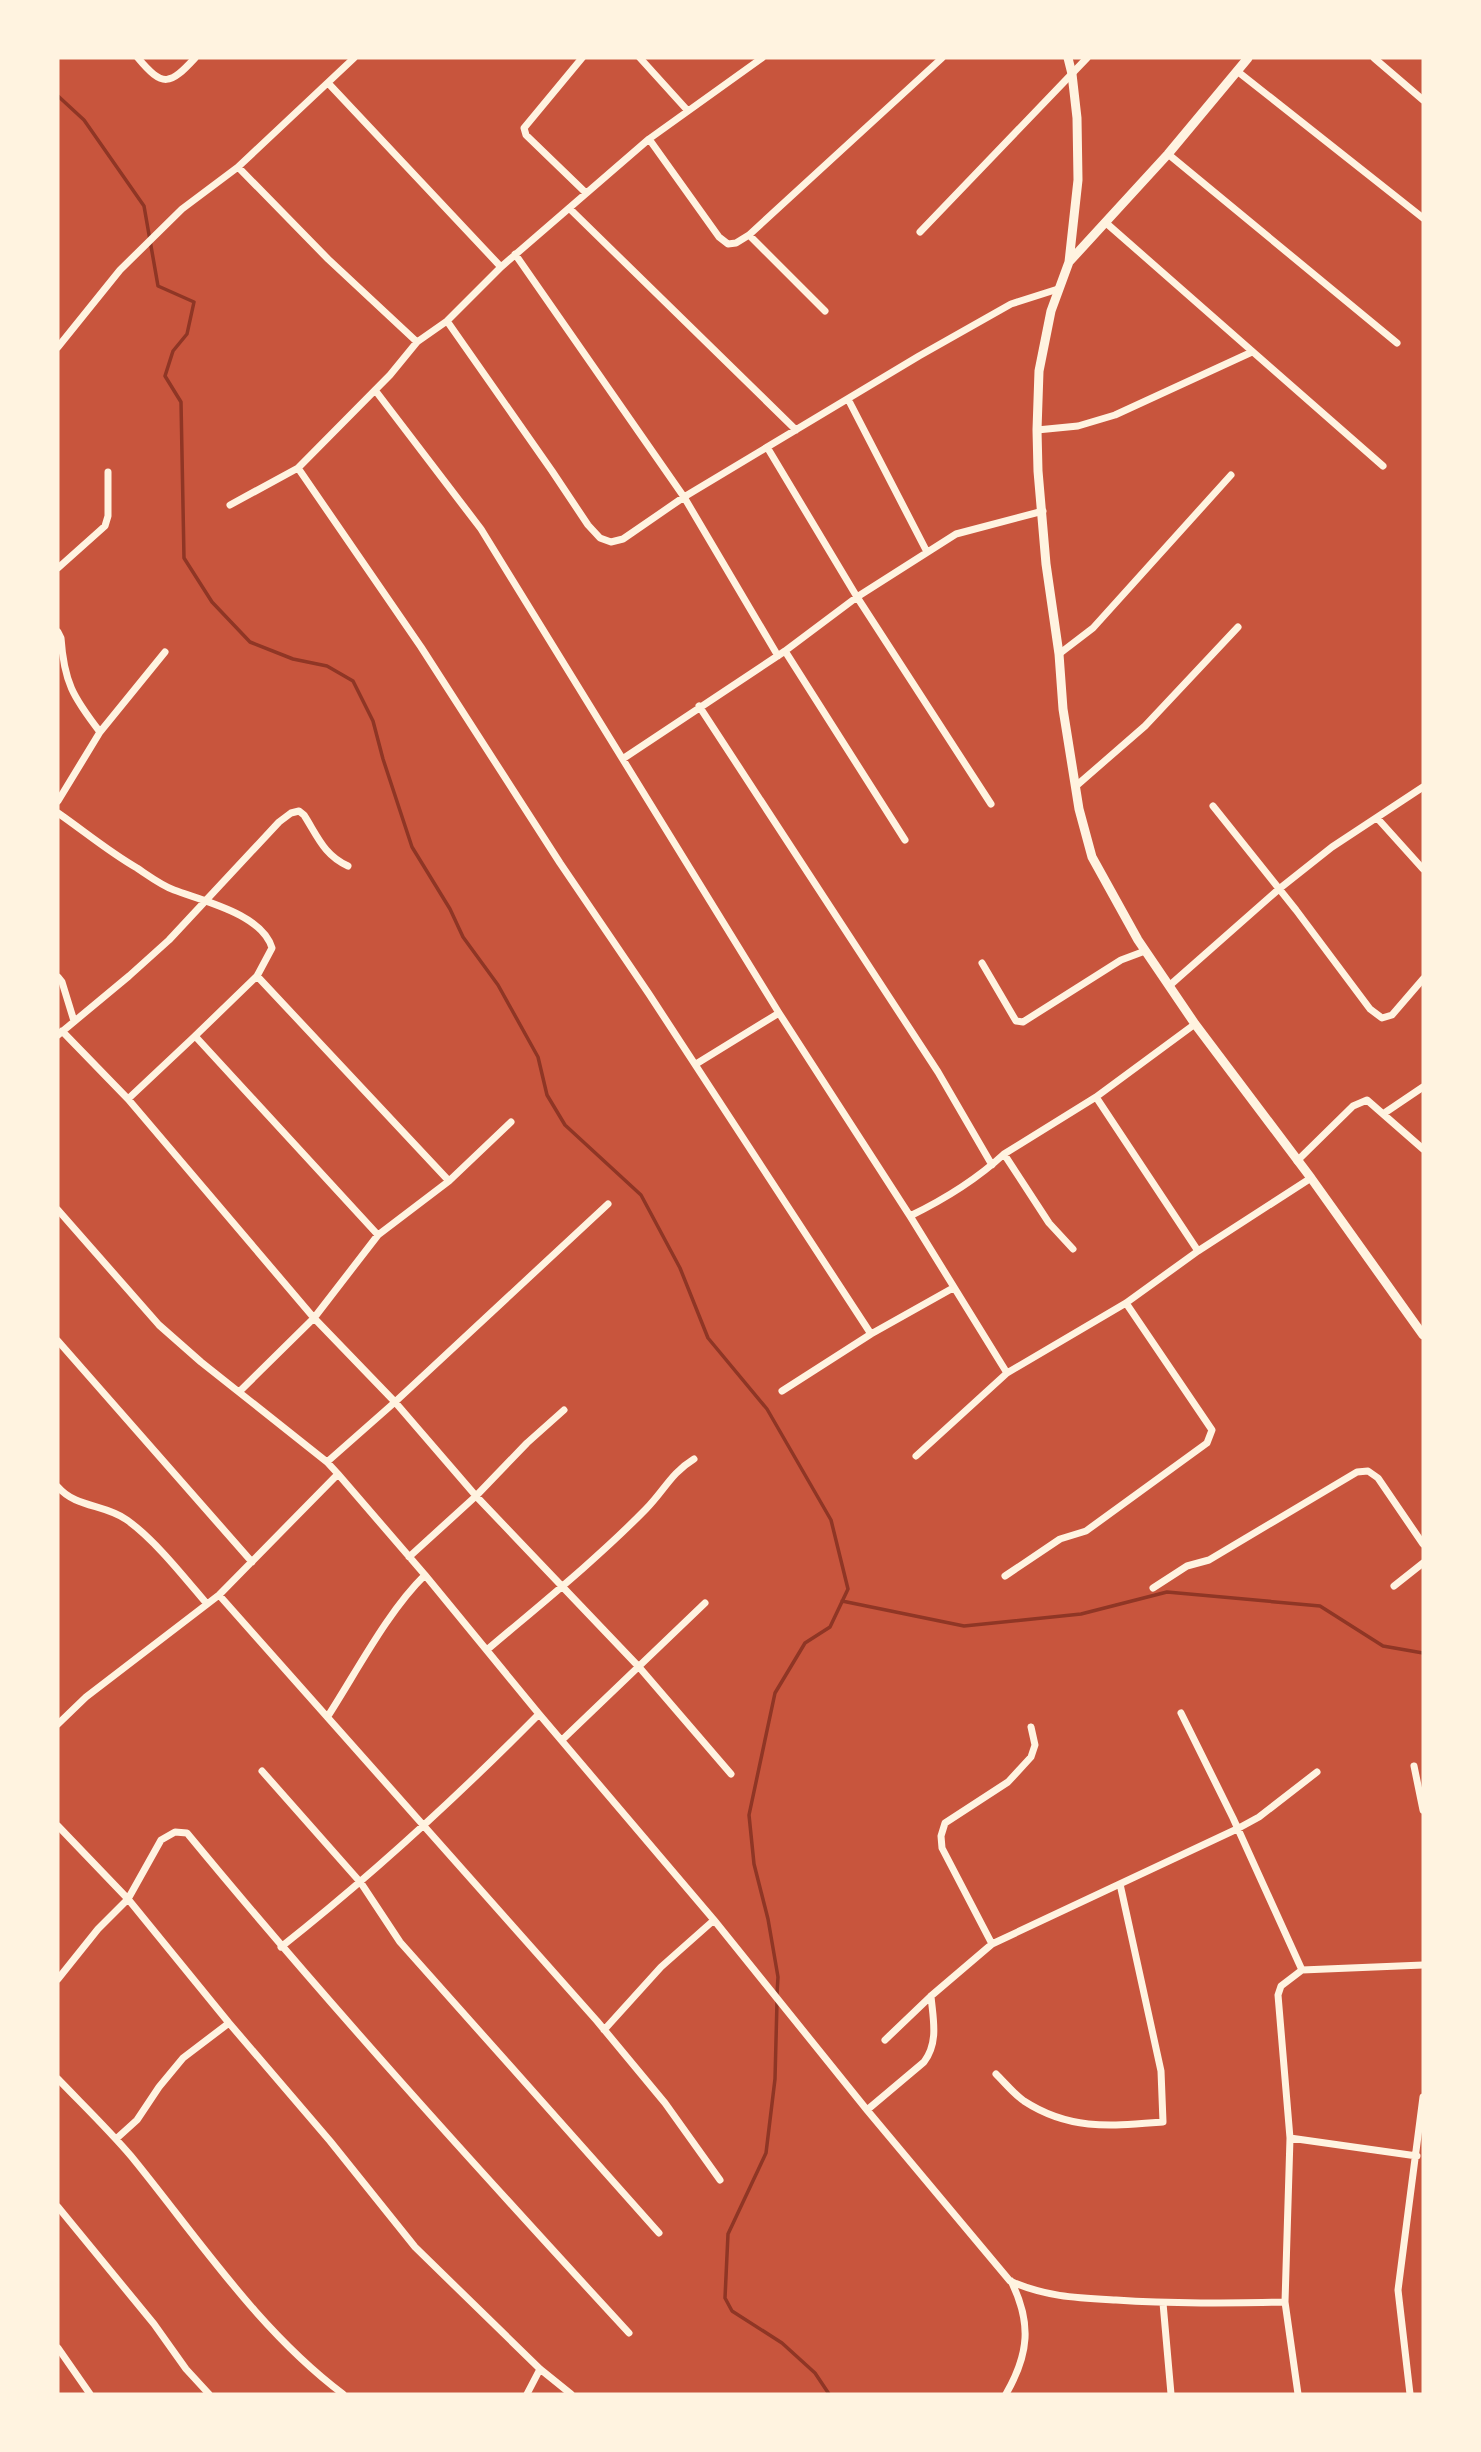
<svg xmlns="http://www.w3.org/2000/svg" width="1481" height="2452" font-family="Karla,sans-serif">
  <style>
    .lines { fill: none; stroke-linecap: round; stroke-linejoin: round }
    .stream { stroke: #8f3625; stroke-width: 3.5 }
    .minor { stroke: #fff3e0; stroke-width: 7 }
    .tertiary { stroke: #fff3e0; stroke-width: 9 }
  </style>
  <rect width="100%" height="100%" fill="#c8553d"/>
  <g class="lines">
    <path class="stream" d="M58 96 84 120 144 206 158 286 194 302 187 334 173 351 165 376 181 402 184 558 212 602 250 642 293 659 327 666 353 681 373 721 383 759 412 847 450 909 463 937 498 985 538 1057 547 1095 565 1125 641 1195 680 1268 708 1338 767 1409 831 1520 848 1589 830 1627 805 1643 775 1693 749 1815 754 1864 768 1919 778 1977 777 1994
      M842 1601 964 1626 1081 1614 1167 1592 1320 1606 1383 1646 1423 1653
      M777 2002 775 2079 766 2153 728 2234 725 2298 732 2311 782 2343 815 2373 829 2394"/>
    <path class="minor" d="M138 58C163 88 170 85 195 58
      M582 58 524 128 526 135 586 193
      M640 58 688 111
      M1374 58 1423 100
      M1237 71 1423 218
      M329 84 501 267
      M649 139 719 237 728 244 736 243 749 235 942 58
      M1168 154 1397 343
      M238 167 328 259 417 342
      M570 209 796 430
      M1105 222 1383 466
      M920 232 1087 58
      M749 235 825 311
      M515 254 684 497 778 656
      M447 321 552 471 588 525 600 538 611 542 623 539 684 497 919 356 1011 304 1058 289
      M58 347 120 270 182 209 238 167 354 58
      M375 390 481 529 779 1013 910 1216 1007 1373
      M848 399 927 552
      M1037 430 1078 426 1115 415 1252 352
      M767 447 857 597 991 804
      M298 468 421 647 560 863 649 994 871 1334
      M230 505 298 468 390 375 417 342 447 321 501 267 649 139 762 58
      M58 568 105 526 108 516V472
      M58 632 61 638C64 682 73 697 100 732
      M785 651 905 840
      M1059 654 1093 628 1231 475
      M699 706 938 1072 992 1165
      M624 758 785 651 857 597 956 534 1043 511
      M1076 786 1145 726 1238 627
      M58 801 100 732 165 652
      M1213 806 1296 910 1370 1009 1382 1018 1392 1015 1423 979
      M58 813C84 831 109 852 137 868 149 876 161 885 174 890 203 901 262 914 272 948L257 976
      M1378 819 1423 869
      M982 963 1016 1021 1023 1022 1121 960 1145 951
      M58 977 62 982 74 1021
      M1169 986 1279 889 1332 847 1423 787
      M62 1031 128 1099 314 1318 395 1402 476 1496 639 1667 731 1774
      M58 1035 129 976 169 940 279 822 291 813 299 811 304 815C318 837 324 855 348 866
      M195 1036 257 976 449 1181
      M696 1064 779 1013
      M1096 1097 1198 1251
      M128 1099 195 1036 378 1235
      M1383 1114 1423 1149
      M1004 1154 1049 1223 1073 1249
      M1297 1161 1353 1106 1367 1100 1383 1114 1423 1087
      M58 1210 159 1325 201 1362 327 1462 338 1474 425 1575 539 1714 714 1920 867 2110 1010 2281C1045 2297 1079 2298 1116 2300 1173 2304 1229 2303 1285 2302
      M910 1216C943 1200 977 1179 1004 1154L1096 1097 1195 1024
      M58 1341 252 1562
      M240 1391 314 1318 378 1235 449 1181 511 1122
      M782 1391 871 1334 953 1288
      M916 1456 1007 1373 1126 1303 1198 1251 1311 1178
      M327 1462 395 1402 608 1204
      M58 1487C76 1508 105 1504 127 1520 155 1540 184 1577 207 1604
      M409 1557 476 1496 527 1443 564 1410
      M1005 1576 1060 1539 1086 1531 1207 1443 1212 1430 1126 1303
      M1394 1586 1423 1563
      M1153 1588 1187 1566 1209 1560 1357 1472 1368 1471 1378 1478 1423 1544
      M219 1595 597 2021 665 2103 720 2180
      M488 1649C541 1604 597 1559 646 1509 664 1491 671 1473 694 1459
      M1181 1713 1233 1818 1302 1970
      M328 1716C357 1671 388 1611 425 1575
      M58 1724 86 1697 219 1595 338 1474
      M562 1740 705 1603
      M1414 1766 1423 1810
      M262 1771 361 1883 400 1942 659 2233
      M58 1826 128 1899 229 2023 330 2141 415 2247 540 2369 571 2394
      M992 1944 942 1848 941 1836 945 1823 1008 1782 1031 1757 1035 1745 1031 1727
      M281 1947C372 1875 457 1797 539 1714
      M58 1979 98 1929 128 1899 161 1840 175 1832 187 1833C329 2005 478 2169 629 2333
      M604 2030 661 1967 714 1920
      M885 2040 931 1996 992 1944 1237 1829 1259 1817 1317 1772
      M996 2074C1005 2083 1014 2094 1024 2101 1070 2131 1112 2126 1163 2122L1161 2071 1120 1884
      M58 2079C82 2104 108 2129 131 2156 198 2238 258 2330 343 2394
      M867 2110 924 2062C939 2042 933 2019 931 1996
      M1290 2138 1417 2156
      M116 2139 137 2120 159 2087 183 2058 229 2023
      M58 2207 154 2324 186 2369 209 2394
      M1163 2303 1171 2394
      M58 2348 90 2394
      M527 2394 540 2369
      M1006 2394C1029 2354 1032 2323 1011 2281
      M1298 2394 1285 2302 1290 2138 1278 1995 1281 1986 1302 1970 1423 1965
      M1410 2394 1398 2290 1423 2097"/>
    <path class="tertiary" d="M1068 58 1072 74 1077 118 1078 180 1069 262 1051 311 1039 371 1037 430 1038 471 1046 564 1059 654 1063 709 1079 809 1092 857 1138 940 1195 1024 1311 1178 1423 1335
      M1069 262 1168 154 1248 58"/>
  </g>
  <rect width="1481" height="2452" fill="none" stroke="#fff3e0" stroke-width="119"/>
</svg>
